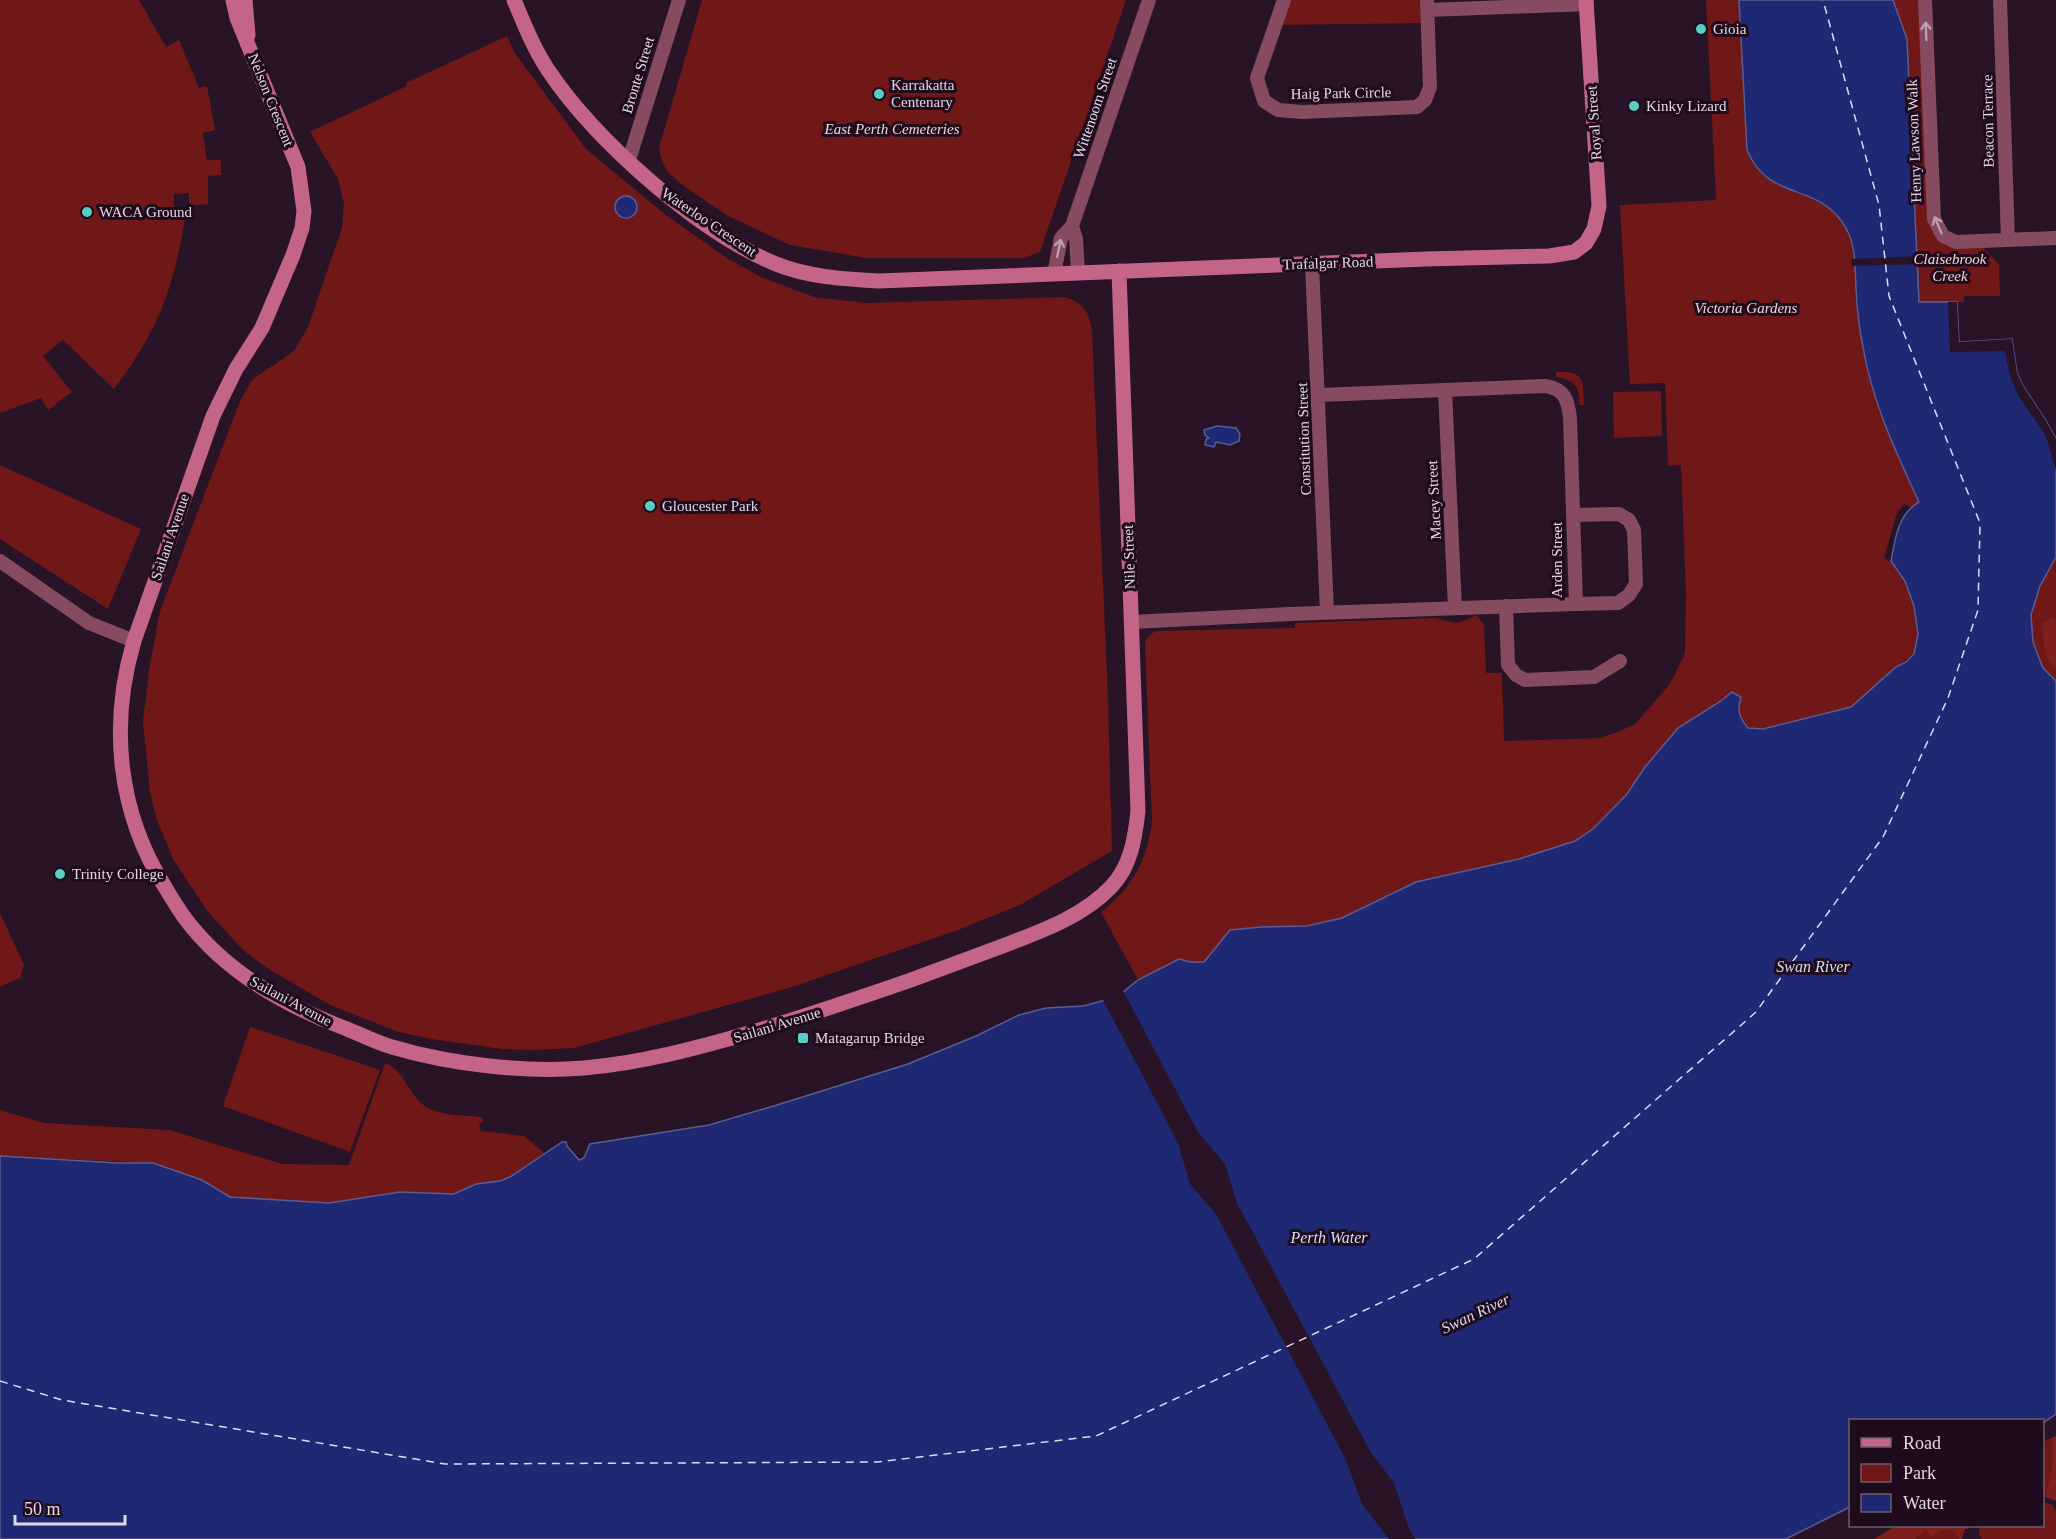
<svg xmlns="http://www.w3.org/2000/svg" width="2056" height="1539" font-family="'Times New Roman',serif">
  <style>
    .green { fill: #701817 }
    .forest { fill: #7d201e }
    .water { fill: #1f2872; stroke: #5a5c94; stroke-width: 1.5 }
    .pier { fill: #281426 }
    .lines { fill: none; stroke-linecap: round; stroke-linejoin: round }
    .ferry { stroke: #d7def4; stroke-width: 1.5; stroke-dasharray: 8 6; stroke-linecap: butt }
    .street { stroke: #874b61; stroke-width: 14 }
    .secondary { stroke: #c36488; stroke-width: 15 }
    .oneway { stroke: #be9eae }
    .poi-dot { fill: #57cec2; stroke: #1e0b1d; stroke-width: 2 }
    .labels { text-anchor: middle; stroke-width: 6; stroke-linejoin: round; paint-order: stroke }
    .poi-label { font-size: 15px; fill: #e3d6e2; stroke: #1e0b1d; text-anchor: start }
    .street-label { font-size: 15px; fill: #e3d6e2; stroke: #1e0b1d }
    .park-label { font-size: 15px; font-style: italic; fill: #f3d7d4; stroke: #1e0b1d }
    .water-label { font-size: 16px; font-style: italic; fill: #d7def4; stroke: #1e0b1d }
  </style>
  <rect width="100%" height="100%" fill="#281426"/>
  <path class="green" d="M0 0H139L166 47 179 40 199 88 207 86 215 130 203 133 207 160H221V175L208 176V204L189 206V193L174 194V218H185C174 288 157 333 114 389L63 340 43 356 72 392 48 410 41 398 0 413Z
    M702 0H1126L1040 252 1024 258H866L790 245 728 216 681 184 667 171 662 161 659 148Z
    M1284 0H1427L1428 23 1275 25Z
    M1706 0H1739L1746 140 1800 192 1813 197 1833 211 1847 230 1851 239 1871 384 1894 446 1920 502 1910 507 1904 504 1897 513 1884 558C1908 569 1916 607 1918 631 1918 639 1916 647 1914 654L1896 667 1851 707 1763 729 1748 728C1739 717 1737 711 1740 697L1732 692 1645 767 1627 794 1593 829 1575 841 1519 859 1416 882 1342 918 1307 926 1261 927 1231 930 1204 962H1190L1179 959 1138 980 1101 912C1132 888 1147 860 1152 822L1145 646 1146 639 1155 631 1295 628V623L1436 618C1455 624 1458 625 1476 615L1484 624 1486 673H1502L1504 741 1601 738 1620 731 1635 724 1670 684 1685 653 1686 592 1681 465 1668 466 1665 383 1630 384 1620 205 1716 200Z
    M1893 0H1925L1934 219 1943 236 1977 241 1999 265 2000 296H1964V302H1919L1907 39Z
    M507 36 514 52 586 149 666 215 727 258 761 277 814 297 866 303 1065 297C1083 303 1090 312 1092 331L1108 698 1112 851 1020 905 958 930 789 988 574 1048 533 1050 502 1049 431 1039 399 1032 332 1006 272 971 244 951 208 912 173 859 157 820 150 792 143 721 149 670 160 611 240 401 252 380 294 351 308 327 342 228 344 203 338 179 310 132 407 86 406 83Z
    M1556 372C1585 371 1583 379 1584 405H1579C1581 388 1574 379 1556 377Z
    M1661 391 1662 436 1614 438 1613 392Z
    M0 465 141 529 108 609 0 539Z
    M2056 557V681L2043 668 2033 642 2031 615 2040 586Z
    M0 913 24 965 20 978 0 987Z
    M250 1027 380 1070 350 1152 223 1106Z
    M385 1063C403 1069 408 1092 422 1104 436 1116 463 1115 481 1117L484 1121 479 1125 481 1131 524 1136 544 1153 510 1177 500 1181 476 1184 454 1194 400 1192 329 1203 230 1197 202 1180 153 1163 0 1156V1110L44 1123 169 1130 282 1164 349 1165Z
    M2051 1438C2056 1449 2049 1484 2045 1497H2043L2042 1442Z
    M2043 1502 2053 1505 2056 1511V1539H1982L1979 1535V1526H2042Z
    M1931 1526H1955L1960 1539H1916Z"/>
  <path class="forest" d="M2053 617 2056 620V670C2043 657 2043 640 2042 623Z
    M2056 1436V1501L2045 1497C2049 1484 2056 1449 2051 1438Z
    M1896 1526H1971L1968 1529H1965L1962 1539H1959L1953 1530H1940L1932 1537 1926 1530 1916 1539H1874Z"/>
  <path class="water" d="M1739 0H1893L1907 39 1919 302H1957L1959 342 2012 339 2017 373 2023 386 2046 421 2056 439V557L2040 586 2031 615 2033 642 2043 668 2056 681V1414L2043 1423 2042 1420H1850V1507L1786 1539H0V1156L118 1163H153L202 1180 230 1197 329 1203 400 1192 454 1194 476 1184 500 1181 510 1177 562 1142H566L567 1146 579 1160 584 1158 590 1144 709 1125 777 1105 908 1064 976 1036 1019 1015 1046 1008 1083 1006 1117 997 1138 980 1179 959 1190 962H1204L1230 930 1261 927 1307 926 1342 918 1416 882 1519 859 1575 841 1593 829 1627 794 1645 767 1678 728 1721 701 1732 692 1741 697C1737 711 1739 717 1748 728L1763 729 1851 707 1896 667 1906 662 1914 654 1918 634 1914 606 1905 581 1891 561C1895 539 1898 514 1919 502 1896 452 1872 402 1863 347 1859 328 1857 308 1856 288 1855 269 1856 247 1847 230 1821 180 1769 204 1747 150Z
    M615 207a11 11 0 1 1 22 0a11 11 0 1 1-22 0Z
    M1217 426 1236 428 1240 434 1239 441 1230 445 1216 442 1214 447 1205 445 1206 439 1209 438 1205 435 1204 430Z"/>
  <path class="pier" d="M1920 256V264L1852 266 1851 259Z
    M1948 302H1957L1959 342 2012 339 2017 373 2023 386 2046 421 2056 439V471L2046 436 2018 395 2010 376 2005 351 1950 352Z
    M1122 989 1198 1132 1225 1164 1237 1203 1370 1451 1394 1483 1408 1526 1415 1539H1389L1362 1504 1346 1460 1216 1214 1190 1184 1178 1143 1102 998 1116 994Z"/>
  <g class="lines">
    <path class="ferry" d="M0 1381 62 1400 445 1464 877 1462 1096 1436 1474 1259 1756 1012 1883 837 1948 698 1978 610 1980 523 1889 296 1879 205 1823 0"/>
    <path class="street" d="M1284 0 1257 78 1264 101 1278 110 1302 112 1417 107 1425 100 1430 87 1427 0
      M1925 0 1934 219 1943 236 1956 242 2056 238
      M2000 0 2008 240
      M1428 10 1587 4
      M629 160 679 0
      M1072 226 1076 239 1078 272
      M1312 264 1327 612
      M1054 274 1061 238 1072 226 1149 0
      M1445 390 1455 608
      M1573 515 1619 514 1629 520 1634 530 1636 584 1629 595 1618 603 1576 604
      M0 561 89 623 134 641
      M1506 606 1508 665 1516 675 1525 680 1594 677 1620 661
      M1131 622 1290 614 1576 604 1570 418C1568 400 1565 389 1545 386L1319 395"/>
    <path class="secondary" d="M233 0 237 18 298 167 304 211 302 228 293 255 262 328 236 369 213 416 134 641C109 725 118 813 165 887 171 897 177 907 184 917 224 971 285 1006 347 1029 362 1035 377 1043 392 1047 449 1064 525 1073 584 1068 642 1063 697 1048 753 1032 806 1016 859 998 911 980 944 968 976 956 1008 944 1044 930 1083 916 1111 887 1131 866 1135 838 1138 811L1119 271
      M245 0 248 35
      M514 0C524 24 534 49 548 70 595 140 698 232 776 264 808 277 844 279 879 281L1426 259 1549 256 1574 252 1586 243 1594 229 1599 206 1586 0"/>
  </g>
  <defs><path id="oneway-shaft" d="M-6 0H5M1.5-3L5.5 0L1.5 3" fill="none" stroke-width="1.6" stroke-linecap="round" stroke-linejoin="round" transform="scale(1.5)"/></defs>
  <g class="oneway">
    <use href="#oneway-shaft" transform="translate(1926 31) rotate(-92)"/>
    <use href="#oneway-shaft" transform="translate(1938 225) rotate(-113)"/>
    <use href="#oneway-shaft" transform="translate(1059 248) rotate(-78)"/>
  </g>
  <g class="poi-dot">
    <circle cx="1701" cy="29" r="6"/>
    <circle cx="879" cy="94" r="6"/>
    <circle cx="1634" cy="106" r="6"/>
    <circle cx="87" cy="212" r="6"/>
    <circle cx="650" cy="506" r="6"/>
    <circle cx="60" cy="874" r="6"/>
    <rect x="797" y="1032" width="12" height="12" rx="3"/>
  </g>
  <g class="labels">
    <g class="poi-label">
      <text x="1713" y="34">Gioia</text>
      <text x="891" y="90">Karrakatta<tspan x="891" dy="17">Centenary</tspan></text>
      <text x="1646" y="111">Kinky Lizard</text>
      <text x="99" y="217">WACA Ground</text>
      <text x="662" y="511">Gloucester Park</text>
      <text x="72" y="879">Trinity College</text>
      <text x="815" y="1043">Matagarup Bridge</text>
    </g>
    <g class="street-label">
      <text transform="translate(638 75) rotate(-73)" y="5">Bronte Street</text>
      <text transform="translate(1341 93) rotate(-1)" y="5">Haig Park Circle</text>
      <text transform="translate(271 100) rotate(68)" y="5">Nelson Crescent</text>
      <text transform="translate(1095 108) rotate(-71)" y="5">Wittenoom Street</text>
      <text transform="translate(1988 121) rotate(-91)" y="5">Beacon Terrace</text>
      <text transform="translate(1594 123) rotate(-94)" y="5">Royal Street</text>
      <text transform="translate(1914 141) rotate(-92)" y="5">Henry Lawson Walk</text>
      <text transform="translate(709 222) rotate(34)" y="5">Waterloo Crescent</text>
      <text transform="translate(1328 263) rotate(-2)" y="5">Trafalgar Road</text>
      <text transform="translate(1304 439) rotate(-92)" y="5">Constitution Street</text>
      <text transform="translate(1434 500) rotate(-93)" y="5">Macey Street</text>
      <text transform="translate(170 537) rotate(-71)" y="5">Sailani Avenue</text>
      <text transform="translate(1129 557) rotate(-92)" y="5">Nile Street</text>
      <text transform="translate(1557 560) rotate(-90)" y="5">Arden Street</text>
      <text transform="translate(291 1001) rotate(28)" y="5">Sailani Avenue</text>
      <text transform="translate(777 1025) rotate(-17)" y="5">Sailani Avenue</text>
    </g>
    <g class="park-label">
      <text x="892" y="134">East Perth Cemeteries</text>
      <text x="1950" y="264">Claisebrook<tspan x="1950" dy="17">Creek</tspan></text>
      <text x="1746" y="313">Victoria Gardens</text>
    </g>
    <g class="water-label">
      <text x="1813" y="972">Swan River</text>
      <text x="1329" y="1243">Perth Water</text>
      <text transform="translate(1475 1313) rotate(-25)" y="6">Swan River</text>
    </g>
  </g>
  <rect x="1849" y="1419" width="195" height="108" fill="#1e0b1d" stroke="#6d5c6c" stroke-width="1.5"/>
  <rect x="1861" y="1438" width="30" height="9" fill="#c36488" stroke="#6d5c6c" stroke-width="1.5"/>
  <text x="1903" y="1449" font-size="18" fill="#e3d6e2">Road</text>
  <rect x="1861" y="1464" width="30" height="18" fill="#701817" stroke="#6d5c6c" stroke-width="1.5"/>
  <text x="1903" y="1479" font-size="18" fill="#e3d6e2">Park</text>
  <rect x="1861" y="1494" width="30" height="18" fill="#1f2872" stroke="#6d5c6c" stroke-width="1.5"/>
  <text x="1903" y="1509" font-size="18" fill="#e3d6e2">Water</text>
  <path d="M15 1515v9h110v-9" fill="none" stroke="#e3d6e2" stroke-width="3"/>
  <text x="24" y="1515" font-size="18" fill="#e3d6e2" stroke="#1e0b1d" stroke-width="4.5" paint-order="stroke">50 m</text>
</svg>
